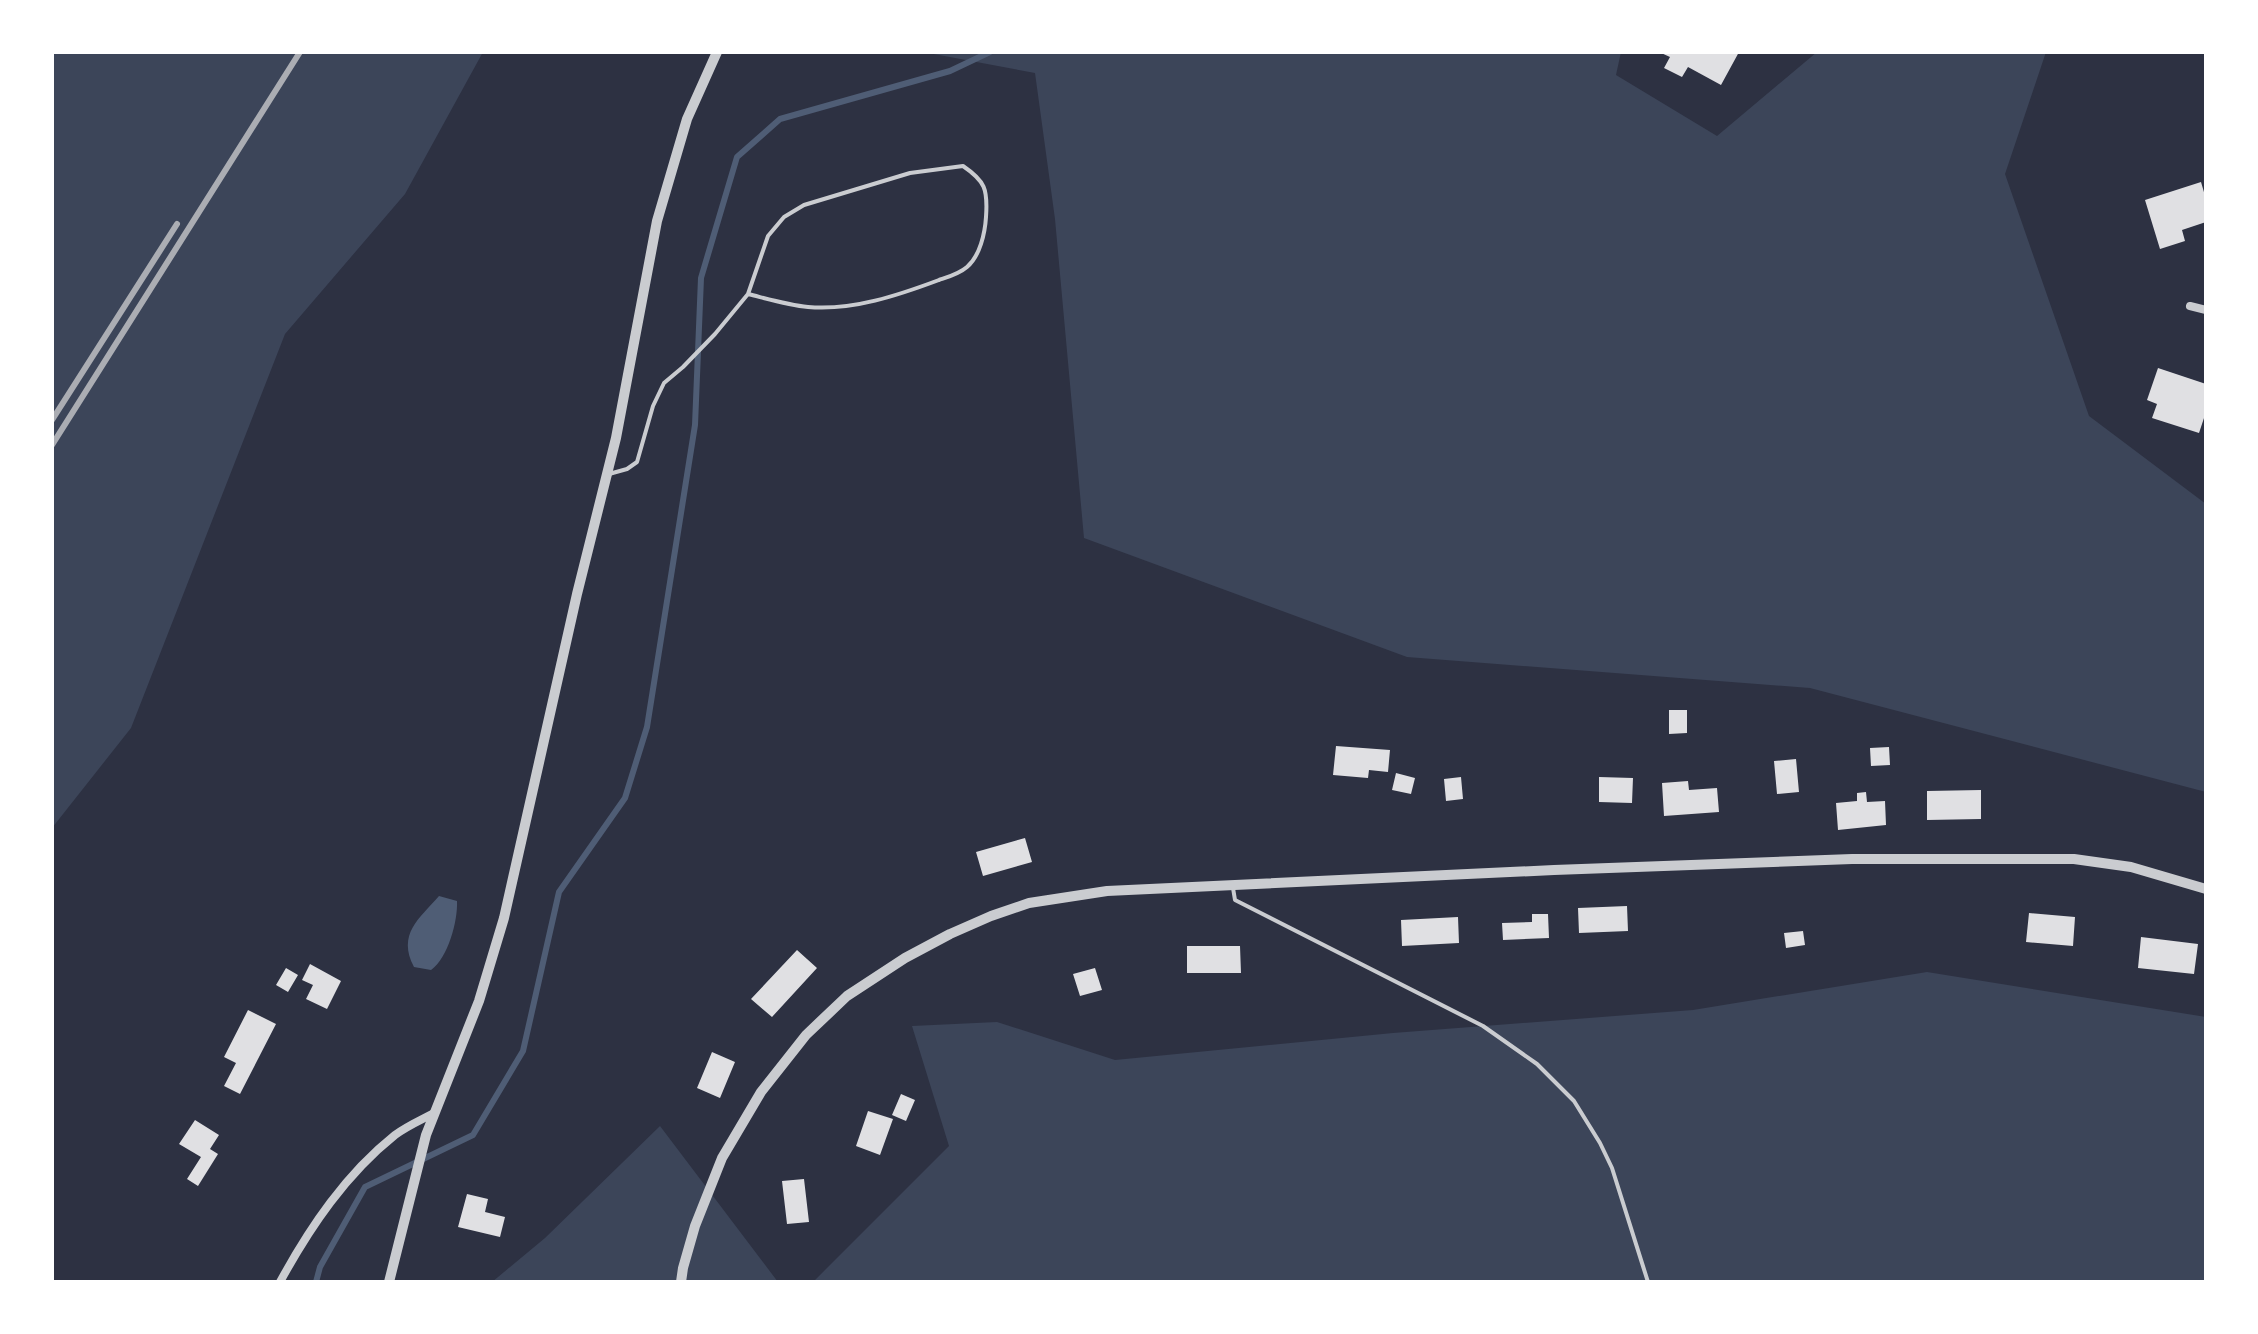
<svg xmlns="http://www.w3.org/2000/svg" width="2258" height="1334" font-family="Karla,sans-serif">
  <style>
    .green { fill: #3c4559 }
    .water { fill: #4f5d75 }
    .lines { fill: none; stroke-linecap: round; stroke-linejoin: round }
    .stream { stroke: #4f5d75; stroke-width: 6 }
    .building { fill: #e0e0e3 }
    .service { stroke: #caccd0; stroke-width: 4 }
    .minor { stroke: #caccd0; stroke-width: 8 }
    .tertiary { stroke: #caccd0; stroke-width: 10 }
    .rail { stroke: #abadb3; stroke-width: 6 }
  </style>
  <rect width="100%" height="100%" fill="#2d3142"/>
  <path class="green" d="M52 52H483L405 194 285 334 131 728 52 828Z
    M923 52H1621L1616 75 1717 136 1817 52H2046L2005 174 2089 416 2206 504V792L1810 688 1407 657 1084 538 1055 219 1035 73Z
    M1927 972 2206 1017V1282H813L949 1146 912 1026 997 1022 1115 1060 1393 1033 1693 1010Z
    M660 1126 778 1282H492L545 1238Z"/>
  <path class="water" d="M439 896 457 901C458 921 448 958 431 970L414 967C397 934 419 919 439 896Z"/>
  <g class="lines">
    <path class="stream" d="M316 1282 320 1267 365 1187 473 1135 523 1051 559 892 625 798 647 727 695 425 701 278 737 157 780 119 950 71 990 52"/>
  </g>
  <path class="building" d="M1659 52H1739L1721 85 1688 67 1682 77 1664 68 1670 57Z
    M2201 182 2206 199V222L2182 230 2185 241 2160 249 2145 200Z
    M2158 368 2206 384V412L2199 433 2152 418 2157 404 2147 400Z
    M1669 710H1687V733L1669 734Z
    M1336 746 1390 750 1388 772 1369 770 1368 778 1333 775Z
    M1889 747 1890 765 1871 766 1870 748Z
    M1796 759 1799 792 1777 794 1774 761Z
    M1396 773 1415 778 1411 794 1392 790Z
    M1461 777 1463 799 1446 801 1444 779Z
    M1599 777 1633 778 1632 803 1599 802Z
    M1688 781 1689 790 1717 788 1719 812 1664 816 1662 783Z
    M1981 790V819L1927 820V791Z
    M1866 792 1867 802 1885 801 1886 825 1838 830 1836 803 1857 801V793Z
    M1025 838 1032 862 983 876 976 852Z
    M1627 906 1628 931 1579 933 1578 908Z
    M2029 913 2075 917 2073 946 2026 942Z
    M1532 914H1548L1549 938 1503 940 1502 923 1532 922Z
    M1458 917 1459 943 1402 946 1401 920Z
    M1803 931 1805 945 1786 948 1784 933Z
    M2141 937 2198 944 2194 974 2138 968Z
    M1187 946H1240L1241 973H1187Z
    M797 950 817 968 772 1017 751 999Z
    M310 964 341 981 327 1009 306 999 313 985 302 980Z
    M286 968 298 975 288 992 276 985Z
    M1095 968 1102 990 1080 996 1073 974Z
    M248 1010 276 1024 240 1094 224 1086 236 1063 224 1057Z
    M712 1052 735 1062 720 1098 697 1088Z
    M901 1094 915 1100 906 1121 892 1115Z
    M868 1111 893 1119 880 1155 856 1146Z
    M195 1120 219 1135 210 1149 218 1154 198 1186 187 1179 201 1157 179 1144Z
    M804 1179 809 1222 787 1224 782 1181Z
    M467 1194 488 1199 485 1212 505 1217 500 1237 458 1227Z"/>
  <g class="lines">
    <path class="service" d="M963 166C985 181 988 189 986 217 985 233 980 256 967 267 959 274 948 277 939 280 899 295 852 311 808 307 788 305 768 299 748 294L768 236 784 217 804 205 910 173Z
      M609 474 627 469 637 462 653 406 664 383 683 367 715 334 748 294
      M1233 888 1235 900 1483 1026 1537 1064 1574 1101 1600 1143 1612 1168 1648 1282"/>
    <path class="minor" d="M2190 306 2206 310
      M280 1282C310 1227 346 1174 395 1135 407 1126 421 1120 434 1113"/>
    <path class="tertiary" d="M389 1282 426 1135 479 1001 504 918 577 594 616 438 657 221 687 119 717 52
      M681 1282 683 1268 695 1226 722 1158 761 1092 806 1035 847 996 905 958 950 934 991 916 1029 903 1107 891 1554 870 1852 859H2074L2131 867 2206 889"/>
    <path class="rail" d="M52 420 177 224
      M52 445 300 52"/>
  </g>
  <rect width="2258" height="1334" fill="none" stroke="#ffffff" stroke-width="108"/>
</svg>
